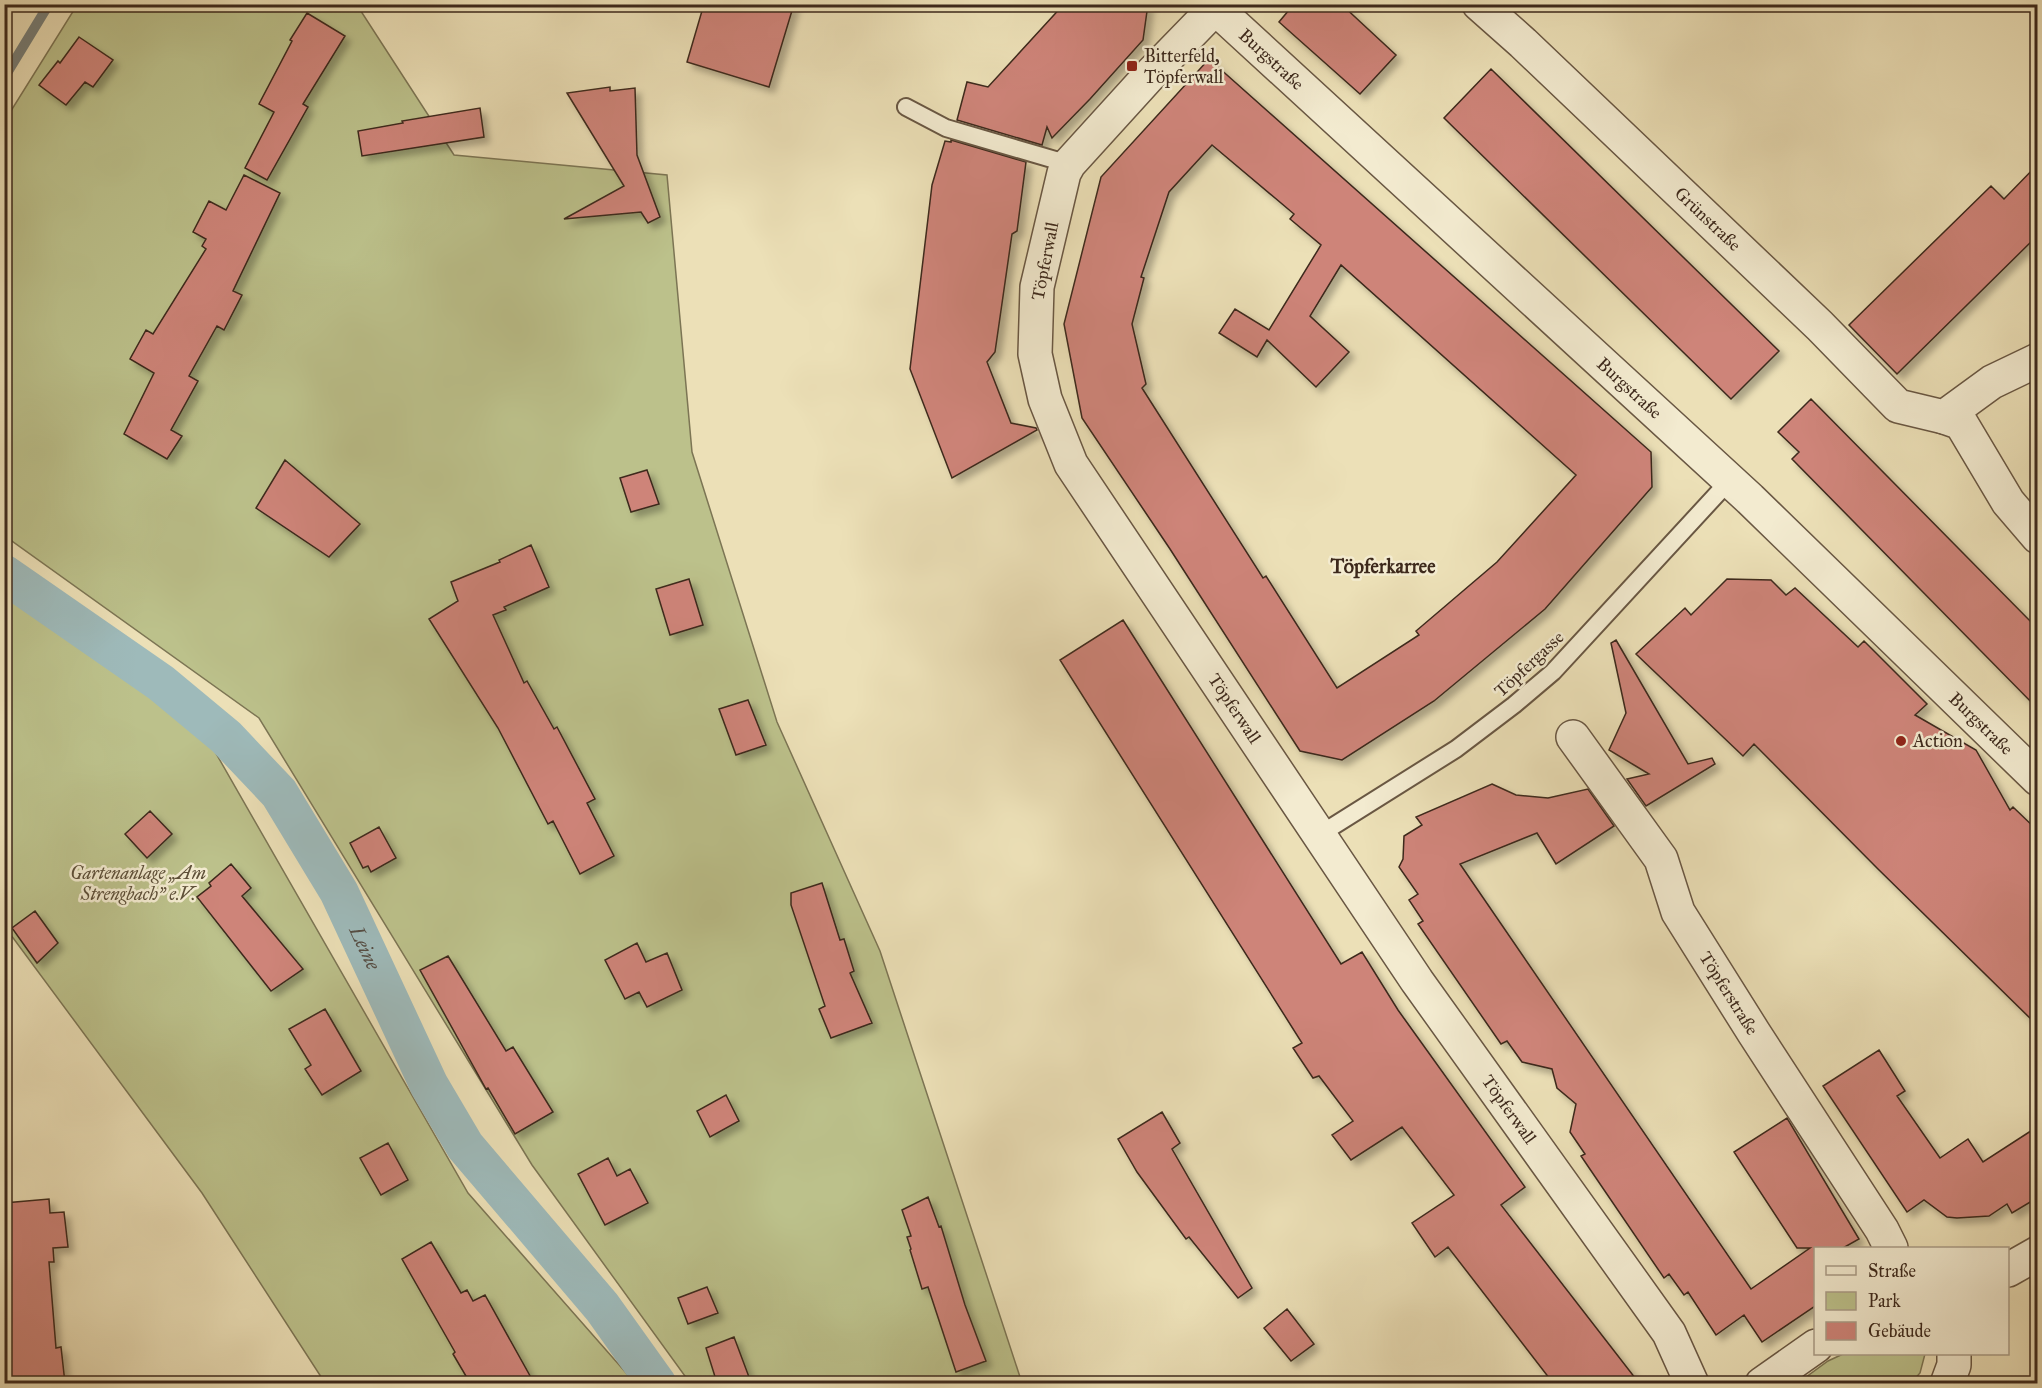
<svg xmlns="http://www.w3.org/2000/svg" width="2042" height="1388" font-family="'IM FELL Great Primer',serif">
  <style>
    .green { fill: #bcc18b; stroke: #7c7554; stroke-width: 1.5 }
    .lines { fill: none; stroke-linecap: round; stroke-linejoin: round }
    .stream { stroke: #77807b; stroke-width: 10 }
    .canal { stroke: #9ebaba; stroke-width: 39 }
    .building { fill: #ce8479; stroke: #3d291c; stroke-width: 1.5; fill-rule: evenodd; filter: url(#shadow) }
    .lane-casing { stroke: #695743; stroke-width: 20 }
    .street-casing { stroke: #695743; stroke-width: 36 }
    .lane { stroke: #f3ebd0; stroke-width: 16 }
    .street { stroke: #f3ebd0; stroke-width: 33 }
    .poi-dot { fill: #8f2418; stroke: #f3ebd0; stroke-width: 2 }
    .labels { text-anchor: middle; stroke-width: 5; stroke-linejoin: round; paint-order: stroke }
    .poi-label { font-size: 18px; fill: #3d291c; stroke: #f3ebd0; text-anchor: start }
    .street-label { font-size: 18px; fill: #3d291c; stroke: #f3ebd0 }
    .park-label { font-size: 18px; font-style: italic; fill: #5d4f38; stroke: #f3ebd0 }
    .neighbourhood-label { font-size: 20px; font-weight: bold; fill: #3d291c; stroke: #f3ebd0 }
    .water-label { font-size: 20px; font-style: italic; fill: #554d44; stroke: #f3ebd0 }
  </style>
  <defs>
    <filter id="shadow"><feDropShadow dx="5.5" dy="5.5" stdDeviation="3" flood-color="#0004"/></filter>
  </defs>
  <rect width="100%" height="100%" fill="#ece0b7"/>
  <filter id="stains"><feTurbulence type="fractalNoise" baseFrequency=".00333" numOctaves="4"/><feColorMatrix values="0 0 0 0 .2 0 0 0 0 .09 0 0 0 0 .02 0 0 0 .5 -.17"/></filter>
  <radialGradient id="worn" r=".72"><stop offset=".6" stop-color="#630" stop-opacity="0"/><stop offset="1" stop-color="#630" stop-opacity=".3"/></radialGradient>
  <path class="green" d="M77 5H357L454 155 667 175 692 452 777 722 880 951 1022 1383H690L532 1165 259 718 5 536 4 122Z
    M5 590 202 729 468 1193 635 1383H325L202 1193 5 927Z
    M1843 1354H1925L1920 1373 1911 1383H1798L1828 1361Z"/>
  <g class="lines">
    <path class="stream" d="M4 78 49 4"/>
    <path class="canal" id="s1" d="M4 574 161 683 226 737 279 793 339 892 429 1085 465 1146 602 1307 657 1384"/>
  </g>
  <path class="building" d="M704 4H794L769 87 687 62Z
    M1064 4H1148L1143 40 1090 99 1052 138 1047 127 1042 145 957 120 967 82 988 87Z
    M1294 4H1341L1396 55 1360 94 1279 22Z
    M307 13 345 36 303 104 308 107 267 180 245 168 274 112 259 104 292 41 290 40Z
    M79 37 113 60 93 87 85 82 66 105 39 85 58 61 60 63Z
    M1209 59 1651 452 1652 487 1545 609 1434 701 1342 760 1300 751 1170 549 1082 418 1064 324 1101 177ZM1212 145 1294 214 1290 219 1321 245 1269 330 1235 309 1219 333 1257 357 1267 340 1316 387 1349 352 1310 316 1341 265 1576 475 1497 562 1416 631 1419 635 1337 688 1266 576 1263 578 1142 388 1146 384 1132 324 1144 278 1141 277 1169 192Z
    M1491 69 1779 351 1731 399 1444 118Z
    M610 87V91L635 88 637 155 660 217 648 223 641 212 564 219 624 186 567 93Z
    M480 108 484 137 362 156 358 131 403 123 402 121Z
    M951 140 1026 162 1017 231 1012 234 995 352 987 362 1011 423 1036 428 1037 430 952 478 910 369 932 185 945 141 951 142Z
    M2037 165V236L1897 374 1849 325 1991 186 2004 199Z
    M244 175 280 193 233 291 242 295 224 330 217 326 189 376 198 381 171 430 182 436 167 459 124 434 154 373 130 359 146 330 153 334 206 249 202 246 206 239 193 232 209 201 226 210Z
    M1811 399 2037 628V708L1792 459 1799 452 1778 432Z
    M285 460 360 524 329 557 256 508Z
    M647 470 659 504 631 512 620 478Z
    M531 545 549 587 504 607 506 610 493 615 524 683 527 681 554 729 557 727 595 799 587 803 614 856 580 874 553 821 548 824 498 728 429 619 458 601 451 582 500 562 499 560Z
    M689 579 703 625 670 635 656 589Z
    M1727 579 1771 580 1786 595 1795 588 1858 647 1864 641 1927 704 1915 715 1976 750 2010 810 2013 807 2037 830V1025L1878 869 1754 744 1743 756 1636 654 1685 608 1691 615Z
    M1123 620 1341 964 1362 952 1398 1010 1525 1187 1501 1205 1639 1383H1553L1448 1247 1435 1257 1412 1223 1454 1195 1402 1127 1351 1160 1332 1135 1353 1121 1319 1076 1313 1078 1293 1048 1302 1043 1060 660Z
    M1616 640 1688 764 1712 758 1715 764 1646 806 1627 779 1649 774 1609 750 1626 713 1611 643Z
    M748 700 766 745 736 755 719 709Z
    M1492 784 1516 795 1548 798 1588 789 1614 826 1556 864 1537 833 1460 864 1751 1289 1810 1248H1797L1734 1152 1787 1118 1859 1239 1843 1248H1815V1306L1762 1342 1744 1315 1716 1335 1688 1292 1684 1295 1669 1274 1664 1278 1581 1156 1585 1154 1570 1132 1576 1104 1557 1088 1552 1069 1522 1062 1507 1041 1501 1044 1418 924 1423 921 1409 900 1418 894 1399 867 1403 859 1404 836 1422 825 1416 817Z
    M150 811 172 834 147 858 125 834Z
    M379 827 396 858 371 872 368 866 363 868 350 843Z
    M231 864 251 888 242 896 303 969 271 991 197 897 211 886 209 883Z
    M822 883 840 940 844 939 854 971 850 973 872 1023 831 1038 819 1009 825 1006 791 905V893Z
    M35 911 58 943 37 963 12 928Z
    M637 943 646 962 667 953 682 990 647 1007 639 992 625 999 605 960Z
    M448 956 506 1051 513 1047 553 1112 515 1134 488 1088 486 1089 420 970Z
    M325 1009 361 1071 322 1095 305 1069 311 1065 289 1029Z
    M1879 1050 1905 1091 1897 1096 1940 1158 1968 1139 1983 1162 2037 1127V1198L2012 1213 2007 1204 1989 1216 1957 1218 1947 1217 1924 1200 1907 1212 1823 1086Z
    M726 1095 739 1121 710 1137 697 1111Z
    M1162 1112 1180 1143 1172 1149 1252 1288 1238 1298 1189 1237 1186 1239 1137 1172 1118 1139Z
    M388 1143 408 1180 381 1195 360 1158Z
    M608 1158 617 1176 630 1169 648 1203 605 1225 578 1174Z
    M928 1197 939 1227 941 1226 965 1305 986 1361 956 1372 928 1287 922 1289 910 1250 911 1249 907 1237 911 1236 902 1210Z
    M49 1199 50 1213 64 1212 68 1247 53 1248 54 1262H49L56 1348 61 1347 65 1383H7L4 1348V1203Z
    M431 1242 461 1293 467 1290 473 1301 485 1295 534 1383H470L453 1354 455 1352 402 1259Z
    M707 1287 718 1313 688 1324 678 1298Z
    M1287 1309 1314 1344 1291 1361 1264 1328Z
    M734 1337 749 1377 731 1383H717L706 1348Z"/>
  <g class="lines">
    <g class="lane-casing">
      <path id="lane" d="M906 107 946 128 1069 164
        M1319 835 1456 749 1514 705 1553 672 1730 480"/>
    </g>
    <g class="street-casing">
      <g id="street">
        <path id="s2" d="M1211 4 1750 499 2038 779"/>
        <path id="s3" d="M1219 4 1149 76 1069 164 1064 173 1037 287 1035 354 1045 399 1071 464 1417 981 1669 1333 1692 1384"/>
        <path id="s4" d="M1479 4 1523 43 1820 326 1898 406 1944 417 1992 382 2038 360"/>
        <path d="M1944 417 1961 423 2008 502 2038 537"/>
        <path id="s5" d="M1573 737 1661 859 1678 912 1754 1033 1882 1230 1891 1248"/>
        <path d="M2008 1270 2038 1253"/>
        <path d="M1762 1384 1816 1346"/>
        <path d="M1947 1384 1954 1365V1354"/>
      </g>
    </g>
    <use href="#lane" class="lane"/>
    <use href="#street" class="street"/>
  </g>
  <g class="poi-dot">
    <rect x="1126" y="60" width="12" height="12" rx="3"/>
    <circle cx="1901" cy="741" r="6"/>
  </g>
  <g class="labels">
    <g class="poi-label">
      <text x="1144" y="62">Bitterfeld,<tspan x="1144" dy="21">Töpferwall</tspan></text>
      <text x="1913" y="747">Action</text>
    </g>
    <g class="street-label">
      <text dy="6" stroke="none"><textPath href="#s2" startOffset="82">Burgstraße</textPath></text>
      <text dy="6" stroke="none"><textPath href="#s4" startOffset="314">Grünstraße</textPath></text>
      <text transform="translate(1045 261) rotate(-79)" y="6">Töpferwall</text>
      <text dy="6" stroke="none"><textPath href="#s2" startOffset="568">Burgstraße</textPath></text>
      <text transform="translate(1529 664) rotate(-43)" y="6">Töpfergasse</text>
      <text dy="6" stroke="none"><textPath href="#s3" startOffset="824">Töpferwall</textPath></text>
      <text dy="6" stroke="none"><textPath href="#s2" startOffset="1054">Burgstraße</textPath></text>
      <text dy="6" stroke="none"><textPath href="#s5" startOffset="302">Töpferstraße</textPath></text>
      <text dy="6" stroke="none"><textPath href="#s3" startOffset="1310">Töpferwall</textPath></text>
    </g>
    <g class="park-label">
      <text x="138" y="879">Gartenanlage „Am<tspan x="138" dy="21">Strengbach” e.V.</tspan></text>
    </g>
    <g class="neighbourhood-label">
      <text x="1383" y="573">Töpferkarree</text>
    </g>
    <g class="water-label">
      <text dy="7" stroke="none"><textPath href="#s1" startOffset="530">Leine</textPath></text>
    </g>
  </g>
  <rect width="2042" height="1388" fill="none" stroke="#ece0b7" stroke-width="24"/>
  <rect x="6" y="6" width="2030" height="1376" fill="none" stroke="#3d291c" stroke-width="3"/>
  <rect x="12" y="12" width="2018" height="1364" fill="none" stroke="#3d291c" stroke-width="1.5"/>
  <rect x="1814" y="1247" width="195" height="108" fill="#f3ebd0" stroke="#aa9d88" stroke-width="1.5"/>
  <rect x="1826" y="1266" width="30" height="9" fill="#f3ebd0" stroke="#aa9d88" stroke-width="1.5"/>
  <text x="1868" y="1277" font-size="18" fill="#3d291c">Straße</text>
  <rect x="1826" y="1292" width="30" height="18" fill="#bcc18b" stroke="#aa9d88" stroke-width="1.5"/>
  <text x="1868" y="1307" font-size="18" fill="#3d291c">Park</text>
  <rect x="1826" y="1322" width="30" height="18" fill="#ce8479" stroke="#aa9d88" stroke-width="1.5"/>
  <text x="1868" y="1337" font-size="18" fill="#3d291c">Gebäude</text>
  <rect width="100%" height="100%" filter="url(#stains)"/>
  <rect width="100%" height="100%" fill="url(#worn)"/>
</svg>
